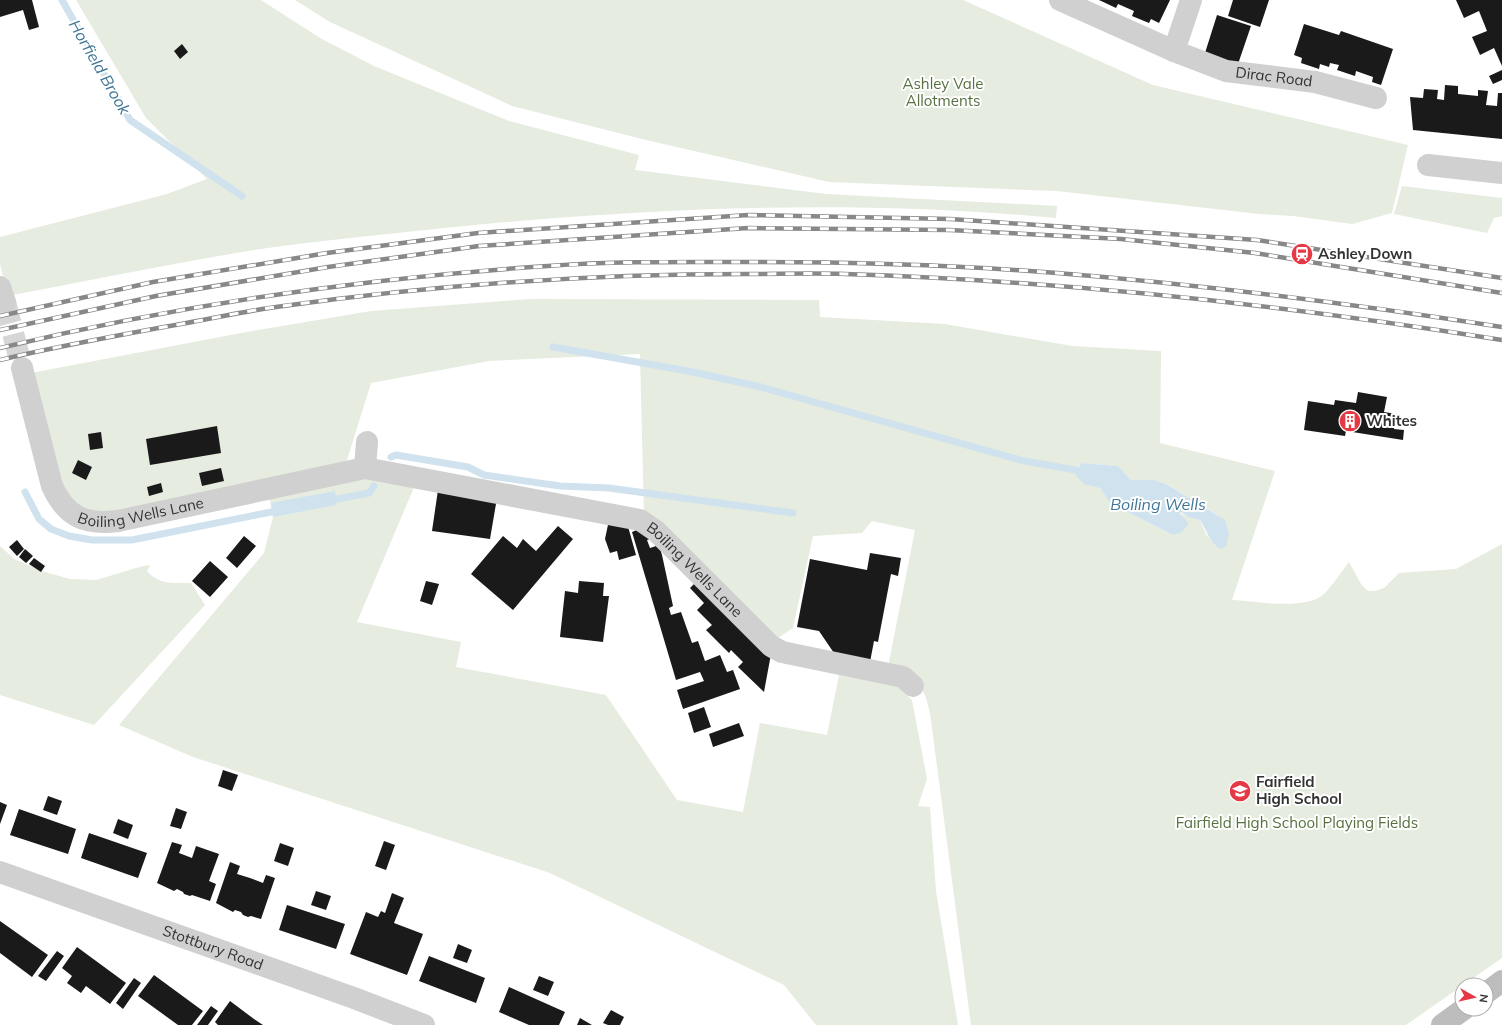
<svg xmlns="http://www.w3.org/2000/svg" width="1502" height="1025" font-family="Mulish,sans-serif">
  <style>
    .green { fill: #e6ecdf; fill-rule: evenodd }
    .water { fill: #cfe2ee }
    .lines { fill: none; stroke-linecap: round; stroke-linejoin: round }
    .stream { stroke: #cfe2ee; stroke-width: 7 }
    .building { fill: #1a1a1a }
    .street-tunnel { stroke: #d6d6d6; stroke-width: 22; stroke-dasharray: 22 11; stroke-linecap: butt }
    .street { stroke: #d0d0d0; stroke-width: 22 }
    .secondary { stroke: #bdbdbd; stroke-width: 22 }
    .rail-casing { stroke: #888; stroke-width: 4.5 }
    .rail { stroke: #fff; stroke-width: 3; stroke-dasharray: 9; stroke-linecap: butt }
    .labels { text-anchor: middle; stroke-width: 4; stroke-linejoin: round; paint-order: stroke }
    .street-label { font-size: 15px; fill: #333; stroke: #fff }
    .park-label { font-size: 15px; fill: #56703f; stroke: #fff }
    .poi-label { font-size: 15px; font-weight: bold; fill: #333; stroke: #fff; text-anchor: start }
    .water-label { font-size: 16px; font-style: italic; fill: #3f7597; stroke: #fff }
  </style>
  <rect width="100%" height="100%" fill="#fff"/>
  <path class="green" d="M76 0H261L320 38 374 66 509 121 639 155 635 170 826 194 1057 206 1056 218C859 199 660 207 464 226 392 234 319 240 248 251 168 264 88 281 8 296L0 264V237L167 194 207 179 146 118Z
    M295 0H963L1153 85 1408 145 1392 213 1352 224 1293 216 1259 214 1057 191 829 182 646 140 512 106 330 22Z
    M1402 186 1502 198V216L1494 218 1487 233 1394 214Z
    M531 299 819 300 820 317 945 324 1072 346 1161 351 1160 443 1275 471 1232 600C1255 601 1306 611 1324 594 1333 585 1341 572 1349 562L1361 584 1368 591H1375L1384 588 1399 573 1456 569 1502 544V958L1406 1025H971L930 713 926 698 919 683 888 667 915 530 872 521 862 533 813 536 793 628 778 638 644 516 640 354 489 361 371 383 347 460 339 466 105 513C84 510 78 508 65 492L31 373 241 333 371 311ZM1081 463 1118 466 1131 480H1154L1166 484 1219 516 1216 546 1206 534 1200 520 1188 517 1179 512 1173 535 1110 503 1100 488 1076 470Z
    M364 474 415 485 357 622 461 642 456 667 606 695 677 800 743 812 760 723 827 735 839 675 898 687 912 700 927 779 918 806 930 807 936 891 958 1025H816L784 985 550 873 193 757 119 725 264 553 273 517 269 495Z
    M0 546 14 559 45 572 70 579 96 580 143 566 150 565 147 571C159 585 174 583 191 583L205 605 94 725 0 695Z"/>
  <path class="water" d="M1081 463 1118 466 1131 480H1154L1166 484 1225 520 1229 534 1226 546 1221 549C1209 543 1207 530 1200 520L1188 517 1181 512 1179 514 1189 523 1182 532 1173 535 1110 503 1100 488C1086 483 1086 489 1075 474Z
    M335 491 336 505 273 517 271 503Z"/>
  <g class="lines">
    <path class="stream" d="M62 0 130 120 242 196
      M553 347 688 371 761 387 1024 461 1076 470
      M391 457 396 455 468 467 484 475 560 486 609 488 793 513
      M25 492 39 519 51 529 69 536 92 540H132L281 510
      M326 501 369 493 374 486"/>
  </g>
  <path class="building" d="M0 0H32L39 27 29 30 23 10 0 17Z
    M1099 0H1170L1159 23 1151 19 1149 23 1132 16 1134 11 1118 4 1116 8Z
    M1233 0H1269L1260 27 1228 16Z
    M1456 0H1502V66L1494 48 1480 55 1472 37 1487 31 1479 11 1464 18Z
    M1217 15 1251 26 1238 64 1205 53Z
    M1304 24 1339 35 1341 31 1393 49 1381 85 1372 82 1373 77 1356 71 1355 76 1337 70 1339 65 1330 63 1329 67 1320 64 1319 69 1301 63 1302 58 1294 55Z
    M182 44 188 52 180 59 174 51Z
    M1502 70V80L1493 84 1489 76Z
    M1445 85 1458 86V94L1478 96V90L1488 91 1486 105 1497 106 1498 93H1502V139L1413 130 1410 97 1423 98 1424 89 1438 90 1437 99 1444 100Z
    M1358 392 1387 397 1384 412 1396 414 1394 429 1404 430 1403 440 1346 431 1345 436 1304 430 1308 401 1334 405 1335 400 1356 403Z
    M217 426 221 453 150 465 146 439Z
    M101 432 103 448 90 450 88 434Z
    M78 460 92 467 86 480 72 473Z
    M221 468 224 481 202 486 199 473Z
    M161 483 163 492 149 496 147 487Z
    M438 490 497 498 490 539 432 531Z
    M609 520 627 523 636 555 619 560 617 551 610 553 605 539Z
    M558 526 573 539 513 610 471 574 503 536 517 548 523 539 536 551Z
    M644 527 656 537 647 540 650 548 659 545 662 555 673 606 669 608 671 615 681 612 692 643 698 641 705 661 720 655 727 672 733 670 740 689 683 709 677 690 704 681 700 672 676 680 632 532Z
    M244 536 256 546 237 568 226 558Z
    M17 540 24 549 17 556 9 547Z
    M25 549 33 556 26 563 19 557Z
    M870 553 901 558 898 576 891 574 878 642 874 641 870 662 836 656 819 631 797 627 810 559 867 570Z
    M34 558 45 566 41 572 29 564Z
    M210 561 228 577 210 597 192 581Z
    M698 580 771 654 764 692 738 667 743 662 731 650 729 653 706 630 712 625 697 610 704 603 690 588Z
    M426 581 439 584 432 605 420 601Z
    M579 581 604 583 603 596H609L603 642 560 637 565 591 578 593Z
    M704 707 711 727 694 733 688 713Z
    M739 723 744 736 713 747 709 734Z
    M223 770 238 775 232 791 218 786Z
    M48 796 62 801 57 815 43 810Z
    M0 802 7 805 0 824Z
    M176 808 187 812 181 829 170 826Z
    M19 809 76 829 68 854 10 835Z
    M118 819 133 825 128 839 113 833Z
    M89 833 147 853 138 878 81 858Z
    M384 841 395 845 386 870 375 866Z
    M172 842 182 845 179 853 192 858 196 846 219 854 209 881 216 884 210 901 192 895 190 896 184 894 183 892 177 889 174 891 157 883Z
    M280 843 294 848 288 866 274 861Z
    M230 862 240 866 237 874 250 878 263 883 266 875 275 878 261 919 251 916 248 917 243 915 241 912 235 910 233 912 216 903Z
    M316 891 331 896 326 910 311 905Z
    M392 893 404 898 394 923 423 934 407 975 350 954 366 912 378 917 381 911 385 913Z
    M287 905 345 924 336 949 279 930Z
    M0 921 48 955 32 977 0 953Z
    M458 944 472 950 467 963 453 958Z
    M77 947 126 983 110 1004 86 986 81 993 67 983 72 976 62 968Z
    M57 951 64 956 46 981 38 976Z
    M429 956 485 978 476 1003 419 981Z
    M154 975 203 1011 192 1025H178L138 996Z
    M539 976 554 982 548 996 533 990Z
    M134 978 141 983 123 1009 116 1003Z
    M509 987 565 1012 559 1025H529L499 1012Z
    M230 1001 254 1019 263 1025H218L215 1022Z
    M211 1006 218 1011 208 1025H197Z
    M611 1010 624 1017 620 1025H608L603 1023Z
    M580 1018 592 1025H577Z"/>
  <g class="lines">
    <path class="street-tunnel" d="M5 302 22 368"/>
    <g class="street">
      <path id="s1" d="M1060 0 1174 51 1226 71 1315 82 1376 98"/>
      <path d="M1174 51 1191 0"/>
      <path d="M1428 165 1502 173"/>
      <path d="M0 287 5 302"/>
      <path id="s2" d="M22 368 52 486C66 517 85 525 118 521L365 468 640 520 656 531 771 646 782 652 903 677 913 686"/>
      <path d="M365 468 367 442"/>
      <path id="s3" d="M0 872 354 998 424 1025"/>
    </g>
    <path class="secondary" d="M1486 993 1502 981
      M1442 1025 1464 1009"/>
    <g class="rail-casing">
      <path id="rail" d="M0 316 153 282 327 253 478 233 748 215 950 219 1257 240 1502 278
        M0 330 156 296 328 267 479 246 748 228 949 230 1121 239 1255 253 1502 293
        M0 348C179 305 364 278 548 266 616 261 685 262 753 262 854 262 956 265 1057 273 1206 285 1354 304 1502 327
        M0 360C54 347 109 337 164 327 201 321 239 312 276 307 432 285 589 274 746 274 779 274 812 273 845 274 1065 281 1285 305 1502 340"/>
    </g>
    <use href="#rail" class="rail"/>
  </g>
  <defs>
    <g id="station-disc" transform="scale(1.15)"><circle r="9.5" fill="#e63946" stroke="#fff"/><path d="M-3-6H3Q5-6 5-4V2Q5 4 3 4L4.5 6H3L1.5 4h-3L-3 6H-4.5L-3 4Q-5 4-5 2V-4Q-5-6-3-6ZM-3.5-4v3h7v-3ZM-3.5 1v1.5H-2V1ZM2 1v1.5H3.5V1Z" fill="#fff"/></g>
    <g id="building-disc" transform="scale(1.15)"><circle r="9.5" fill="#e63946" stroke="#fff"/><path d="M-4-6H4V6H1V3H-1V6H-4ZM-2.5-4.3h1.7v1.8h-1.7ZM.8-4.3h1.7v1.8H.8ZM-2.5-1h1.7V.8h-1.7ZM.8-1h1.7V.8H.8Z" fill="#fff"/></g>
    <g id="school-disc" transform="scale(1.15)"><circle r="9.5" fill="#e63946" stroke="#fff"/><path d="M0-5L7-2L0 1L-7-2ZM-4 1L0 2.5L4 1V4Q0 6-4 4Z" fill="#fff"/></g>
  </defs>
  <g fill-rule="evenodd">
    <use href="#station-disc" x="1302" y="254"/>
    <use href="#building-disc" x="1350" y="421"/>
    <use href="#school-disc" x="1240" y="791"/>
  </g>
  <g class="labels">
    <g class="street-label">
      <text dy="5" stroke="none"><textPath href="#s1" startOffset="229">Dirac Road</textPath></text>
      <text dy="5" stroke="none"><textPath href="#s2" startOffset="227">Boiling Wells Lane</textPath></text>
      <text dy="5" stroke="none"><textPath href="#s2" startOffset="810">Boiling Wells Lane</textPath></text>
      <text dy="5" stroke="none"><textPath href="#s3" startOffset="226">Stottbury Road</textPath></text>
    </g>
    <g class="park-label">
      <text x="943" y="89">Ashley Vale<tspan x="943" dy="17">Allotments</tspan></text>
      <text x="1297" y="828">Fairfield High School Playing Fields</text>
    </g>
    <g class="poi-label">
      <text x="1318" y="259">Ashley Down</text>
      <text x="1366" y="426">Whites</text>
      <text x="1256" y="787">Fairfield<tspan x="1256" dy="17">High School</tspan></text>
    </g>
    <g class="water-label">
      <text transform="translate(100 67) rotate(60)" y="6">Horfield Brook</text>
      <text x="1158" y="510">Boiling Wells</text>
    </g>
  </g>
  <g transform="translate(1474 997) rotate(98)"><circle r="19" fill="#ffffff" stroke="#adadad"/>
  <path d="M0-3L7 15L0 10L-7 15Z" fill="#e63946"/>
  <text y="-6" font-size="11" font-weight="bold" text-anchor="middle" fill="#333333">N</text>
  </g>
</svg>
